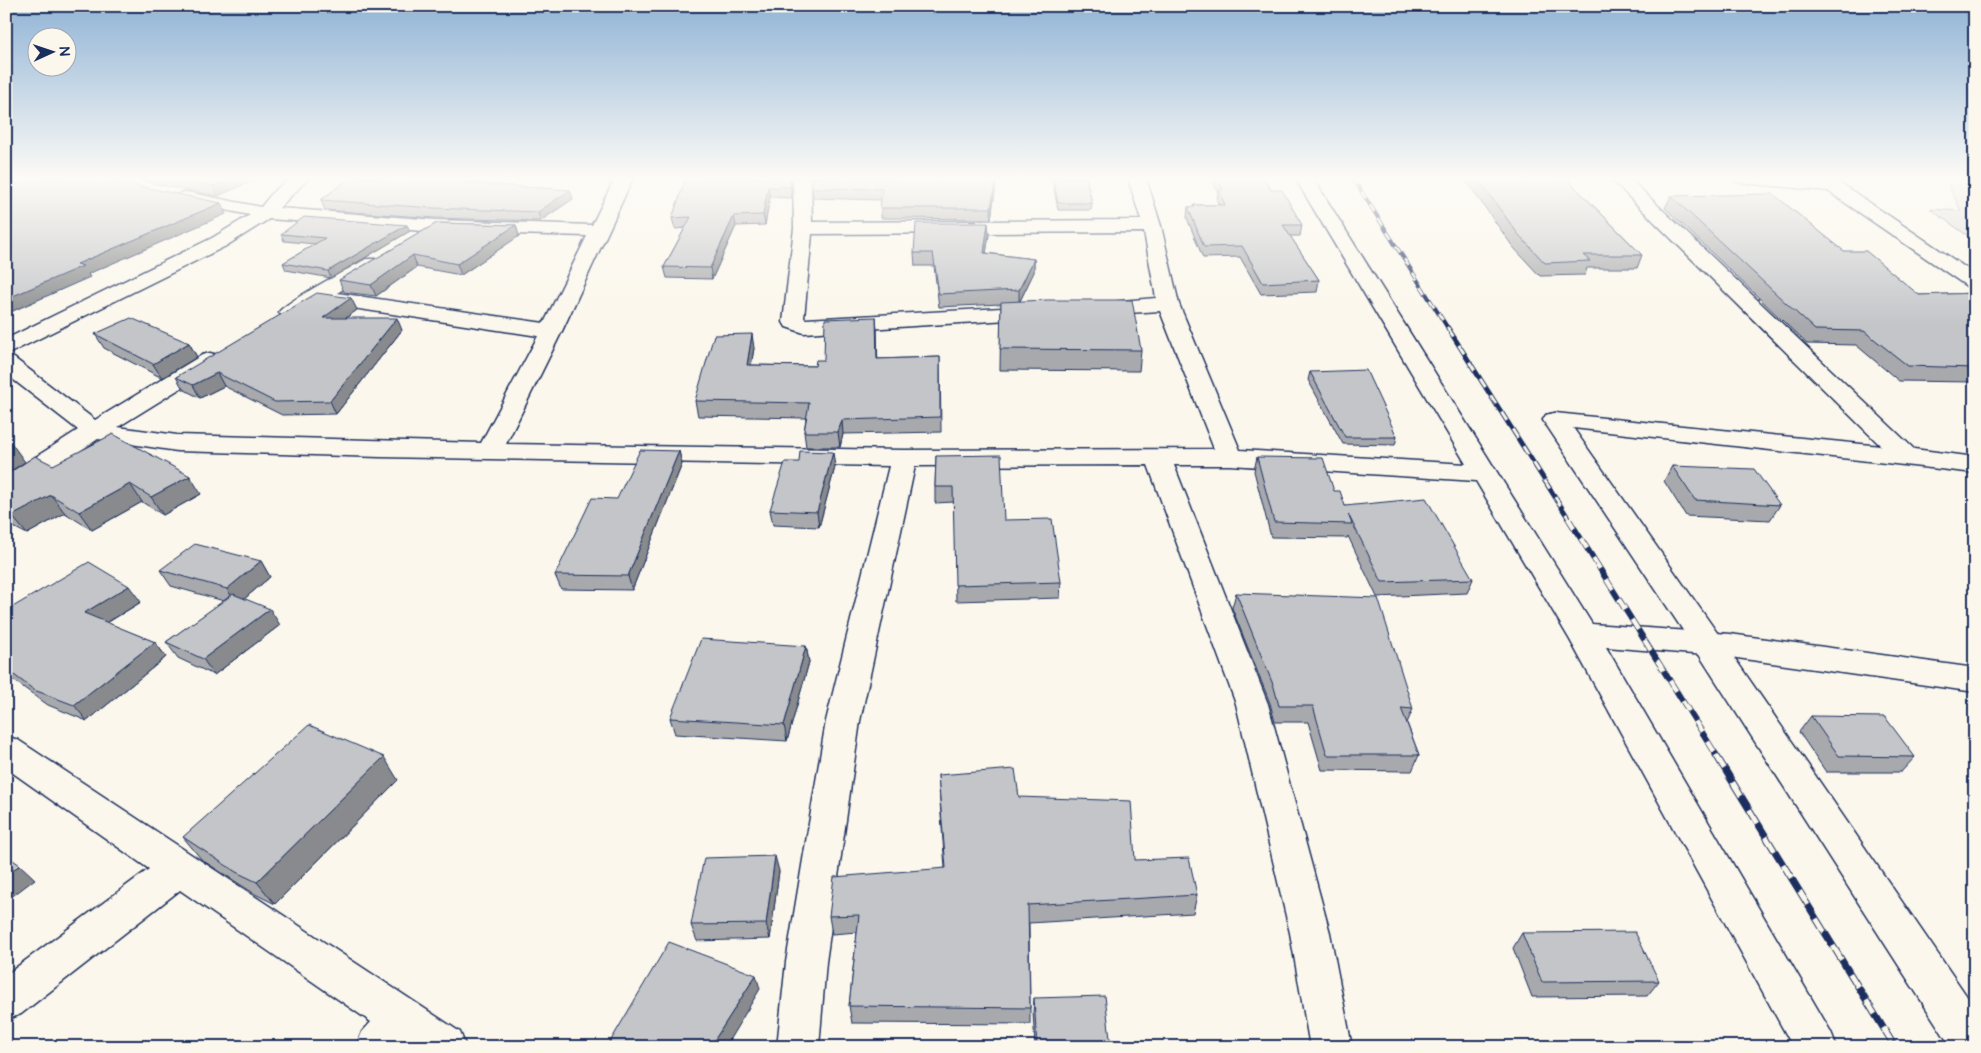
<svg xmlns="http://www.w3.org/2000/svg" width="1981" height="1053" font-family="'Architects Daughter',sans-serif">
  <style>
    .green { fill: #dadad7; stroke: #7a849a }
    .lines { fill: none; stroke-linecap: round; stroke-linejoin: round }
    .street-casing { stroke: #1b2f5e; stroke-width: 3 }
    .secondary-casing { stroke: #1b2f5e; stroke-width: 3 }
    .street { fill: #fbf7ec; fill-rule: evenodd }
    .secondary { fill: #fbf7ec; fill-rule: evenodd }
    .rail-far3-casing { stroke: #1b2f5e; stroke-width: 4 }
    .rail-far2-casing { stroke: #1b2f5e; stroke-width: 5 }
    .rail-far1-casing { stroke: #1b2f5e; stroke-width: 6 }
    .rail-casing { stroke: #1b2f5e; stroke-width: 7 }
    .rail-far3 { stroke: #fbf7ec; stroke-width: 2.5; stroke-dasharray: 8; stroke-linecap: butt }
    .rail-far2 { stroke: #fbf7ec; stroke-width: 3; stroke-dasharray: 10; stroke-linecap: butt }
    .rail-far1 { stroke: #fbf7ec; stroke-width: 4.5; stroke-dasharray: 12; stroke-linecap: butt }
    .rail { stroke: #fbf7ec; stroke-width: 5; stroke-dasharray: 16; stroke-linecap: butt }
    .wall { fill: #a8a9ad; stroke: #1b2f5e }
    .shaded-wall { fill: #888a8d; stroke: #1b2f5e }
    .building { fill: #c3c5c9; stroke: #1b2f5e }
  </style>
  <rect width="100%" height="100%" fill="#fbf7ec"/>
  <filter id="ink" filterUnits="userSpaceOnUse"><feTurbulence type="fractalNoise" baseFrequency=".02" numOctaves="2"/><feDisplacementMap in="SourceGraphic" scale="10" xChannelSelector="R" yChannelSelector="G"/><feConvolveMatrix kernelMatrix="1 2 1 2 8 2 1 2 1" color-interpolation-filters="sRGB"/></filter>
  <g filter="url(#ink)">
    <path class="green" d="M1945 178H1975V241L1930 209 1961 211Z"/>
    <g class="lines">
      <g class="street-casing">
        <path id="street" d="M290 178H309L279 208 436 220 592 225 615 178H633L562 331 506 444 904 450 1214 449 1160 311 1097 315 1090 313 1086 309 1090 305 1097 303 1156 298 1144 232 812 234 804 318 806 319 1039 306 1047 307 1050 312 1047 317 1039 318 804 333 786 327 783 322 794 228 793 178H811L812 222 1141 220 1128 178H1146L1161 226 1179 304 1240 450 1466 464 1295 178H1313L1592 624 1730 634 1975 668V692L1730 657 1606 647 1831 1032 1837 1047H1793L1570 640 1476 481 1230 465H1174L1268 704 1330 933 1352 1047H1310L1290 933 1236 704 1148 465 915 466 860 721 826 962 819 1047H777L786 962 826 721 889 466 380 457 177 451 98 439 15 494 6 496V476L78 430 6 374V356L14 358 95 420 202 355 210 353 218 355 221 360 218 365 118 427 177 435 481 443 538 336 320 303C308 310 297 320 282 317L279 312C288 300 349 269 366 259H380L383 263 380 267 337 293 544 323 587 236 436 232 269 219 226 246 6 355V339L212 238 250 215 180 201 177 197 180 193 186 192 261 207 273 192Z
          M1610 178H1629L1914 449 1975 457V473L1546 425 1543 420 1546 415 1555 413 1881 446Z
          M1733 178H1801L1839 182 1975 274V289L1968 287 1828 191 1742 183 1736 182Z
          M6 736 18 740 460 1032 466 1047H356L362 1032 371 1022 180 890 21 1014 6 1020V975L149 869 6 768Z"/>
      </g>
      <g class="secondary-casing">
        <path id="secondary" d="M1555 413 1564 415 1718 634 1975 1008V1047H1951L1696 650 1543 420 1546 415Z"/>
      </g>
      <use href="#street" class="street"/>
      <use href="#secondary" class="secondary"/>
      <g class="rail-far3-casing">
        <path id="rail-far3" d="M1353 178 1449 330"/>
      </g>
      <g class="rail-far2-casing">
        <path id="rail-far2" d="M1448 328 1569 519"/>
      </g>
      <g class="rail-far1-casing">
        <path id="rail-far1" d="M1568 518 1717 756"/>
      </g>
      <g class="rail-casing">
        <path id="rail" d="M1716 755 1895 1047"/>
      </g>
      <use href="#rail-far3" class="rail-far3"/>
      <use href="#rail-far2" class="rail-far2"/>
      <use href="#rail-far1" class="rail-far1"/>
      <use href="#rail" class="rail"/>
    </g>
    <path class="wall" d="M126 178H258L218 196Z
      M350 178H477L479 184 570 190 573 199 540 221 436 218 325 210 321 200Z
      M792 178V198L770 197 765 225 736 226 712 279 667 278 664 267 685 228 675 229 672 218Z
      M811 178H997L991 219 881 218V200L813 198Z
      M1052 178H1086L1092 203 1091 210H1058Z
      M1214 178H1264L1271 190 1302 225 1300 236H1290L1319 280 1317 292 1261 294 1240 257 1203 258 1187 218 1188 207H1193L1194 205H1219L1217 201 1218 193 1214 183Z
      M1464 178H1566L1642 255 1637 268H1587L1585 275 1540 276 1513 247Z
      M1671 196 1844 251 1919 295 1975 293V382L1899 381 1856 345 1807 344 1665 208Z
      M437 223 516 225 519 236 461 275 417 267 376 296 344 292 339 280Z
      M410 231 331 278 286 270 283 263 315 244 284 241 281 234Z
      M989 235 986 253 1034 259V272L1020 301 1141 350 1139 371 1000 370 1001 304 939 307 934 266H915L914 253Z
      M351 298 357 310 346 318 402 330 336 414 282 415 224 386 200 398 183 389 176 377Z
      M877 330V359L940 357 941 432 843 434 840 447H806L804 432 806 418 698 416 695 401 754 348 751 365 815 366 824 360Z
      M95 334 189 343 197 357 162 378 104 348Z
      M1310 372 1397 437 1395 445 1343 444 1308 380Z
      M679 451 682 464 632 590 561 589 555 575 617 499Z
      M936 456 1004 520 1061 582 1060 598 956 601 954 502 935 503V487Z
      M1257 457 1334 491 1345 506 1473 579 1467 593 1377 597 1348 536 1347 538 1271 537 1254 471Z
      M799 462 835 467 819 527 773 525 770 510Z
      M53 465 201 494 163 515 142 502 92 530 65 513 27 534 6 523V475Z
      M1672 466 1780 505 1770 520 1686 516 1664 481Z
      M261 561 270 577 244 599 280 625 214 675 178 658 166 642 224 601 171 586 160 570Z
      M1236 593 1413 709 1407 723 1419 755 1412 771 1322 770 1308 722H1275L1270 703 1232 608Z
      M141 602 107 623 155 642 166 657 87 721 48 705 6 675V611Z
      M806 646 809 662 787 741 675 734 670 718Z
      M1811 716 1915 757 1901 772H1826L1799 732Z
      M938 775 1019 797 1135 860 1197 895 1193 913 1029 923 1030 1008V1024L852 1023 849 1006 857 932 832 934 829 916 945 868Z
      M398 780 275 904 255 894 202 860 183 837Z
      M779 871 770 939 697 941 691 925Z
      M1522 933 1659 981 1647 996 1532 997 1513 948Z
      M1034 998 1111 1047H1035L1033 1012Z"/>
    <path class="shaded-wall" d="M231 178H258L218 196 213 186Z
      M473 178H477L480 185 464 183Z
      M790 178H792V198L790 187Z
      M996 178H997L991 219V208Z
      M768 187 770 197 765 225 763 215Z
      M570 190 573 199 540 221 538 212Z
      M221 203 226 214 88 274 90 277 6 314V299L77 264Z
      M734 216 736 226 712 279 710 268Z
      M988 223 989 235 984 265V253Z
      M407 225 410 231 331 278 328 271Z
      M516 225 519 236 461 275 457 264Z
      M413 255 417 267 376 296 371 285Z
      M1034 259V272L1019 303V290Z
      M351 298 357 310 329 330 323 318Z
      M876 317 877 330 878 373 877 359Z
      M397 318 402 330 336 414 330 401Z
      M752 334 754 348 749 379 747 365Z
      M189 343 197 357 162 378 153 364Z
      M217 373 224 386 200 398 193 385Z
      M842 420 843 434 840 447 838 432Z
      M12 444 25 462 6 474V447Z
      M679 451 682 464 632 590 628 576Z
      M833 452 835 467 819 527 817 512Z
      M190 476 201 494 163 515 151 497Z
      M130 484 142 502 92 530 79 512Z
      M51 495 65 513 27 534 12 516Z
      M261 561 270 577 237 605 227 589Z
      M129 586 141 602 96 629 84 613Z
      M270 609 280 625 214 675 203 659Z
      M155 642 166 657 87 721 74 705Z
      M806 646 809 662 787 741 784 725Z
      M384 757 398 780 275 904 257 882Z
      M775 856 779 871 770 939 766 924Z
      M20 865 35 879 6 901V875Z
      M756 975 760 989 725 1047H710Z"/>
    <path class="building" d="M6 178H100L221 203 77 264 83 266 6 299Z
      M172 178H231L213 186Z
      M350 178H473L464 183 570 190 538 212 433 208 321 200Z
      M686 178H790V187H768L763 215 734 216 710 268 664 267 691 217 672 218Z
      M811 178H996L991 208H880L882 189 812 188Z
      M1053 178H1086L1092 203H1058Z
      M1218 178H1264L1271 190H1282L1302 225H1283L1319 280 1263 283 1242 246 1204 247 1188 207H1195L1194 205H1225L1219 190H1223Z
      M1477 178H1566L1642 255H1583L1590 261 1545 263 1518 234Z
      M1773 194 1844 251H1866L1919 295 1975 293V368L1908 366 1864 331 1815 330 1671 196Z
      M304 217 407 225 328 271 283 263 325 238 281 234Z
      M437 223 516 225 457 264 413 255 371 285 339 280Z
      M916 223H988L984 253 1034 259 1019 290 939 294 933 253H914Z
      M317 293 351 298 323 318H397L330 401 275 402 217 373 193 385 176 377Z
      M1047 300H1132L1141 350 1000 349 1001 302Z
      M876 317 877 359 940 357V417L842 420 838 432H804L809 403 695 401 714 335 752 334 747 365 815 366 816 360H824L825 319Z
      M131 318 189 343 153 364 95 334Z
      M1366 370 1397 437H1345L1310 372Z
      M113 434 190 476 151 497 130 484 79 512 51 495 12 516 6 512V475L35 456 53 465Z
      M6 441 12 444 6 447Z
      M640 450 679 451 628 576 555 575 592 498 617 499Z
      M800 451 833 452 817 512 770 510 785 462H799Z
      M1001 455 1004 520 1052 519 1061 582 955 585 953 487H935L936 456Z
      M1257 457 1323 458 1334 491H1340L1345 506 1426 498 1473 579 1382 582 1348 514 1352 524 1274 522Z
      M1672 466 1754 469 1780 505 1695 500Z
      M195 544 261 561 227 589 160 570Z
      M89 562 129 586 84 613 155 642 74 705 34 690 6 669V611Z
      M1236 593 1378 598 1413 709 1401 708 1419 755H1327L1313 706H1279L1274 687Z
      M233 594 270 609 203 659 166 642Z
      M701 639 806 646 784 725 670 718Z
      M1811 716 1885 717 1915 757 1839 756Z
      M309 725 384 757 257 882 236 872 183 837Z
      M1015 769 1019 797 1131 801 1135 860 1189 858 1197 895 1028 905 1030 1008 849 1006 859 915 829 916 834 877 946 868 938 775Z
      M6 855 20 865 6 875Z
      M775 856 766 924 691 925 704 858Z
      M1635 932 1659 981 1542 982 1522 933Z
      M669 942 756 975 710 1047H607Z
      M1105 996 1111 1047H1037L1034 998Z"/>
  </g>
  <linearGradient id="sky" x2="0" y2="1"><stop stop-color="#91b4d6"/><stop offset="0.55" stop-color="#fdfbf6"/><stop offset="1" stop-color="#fdfbf6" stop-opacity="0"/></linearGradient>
  <rect width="1981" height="325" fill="url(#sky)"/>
  <rect width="1981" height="1053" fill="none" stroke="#fbf7ec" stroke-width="25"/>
  <rect x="12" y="12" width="1956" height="1028" fill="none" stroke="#1b2f5e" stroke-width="2" filter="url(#ink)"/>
  <g transform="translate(52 52) rotate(87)"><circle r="24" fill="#fbf7ec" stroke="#a1a7b3"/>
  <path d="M0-4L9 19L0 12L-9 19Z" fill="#1b2f5e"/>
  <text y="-8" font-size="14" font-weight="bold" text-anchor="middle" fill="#1b2f5e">N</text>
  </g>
</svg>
